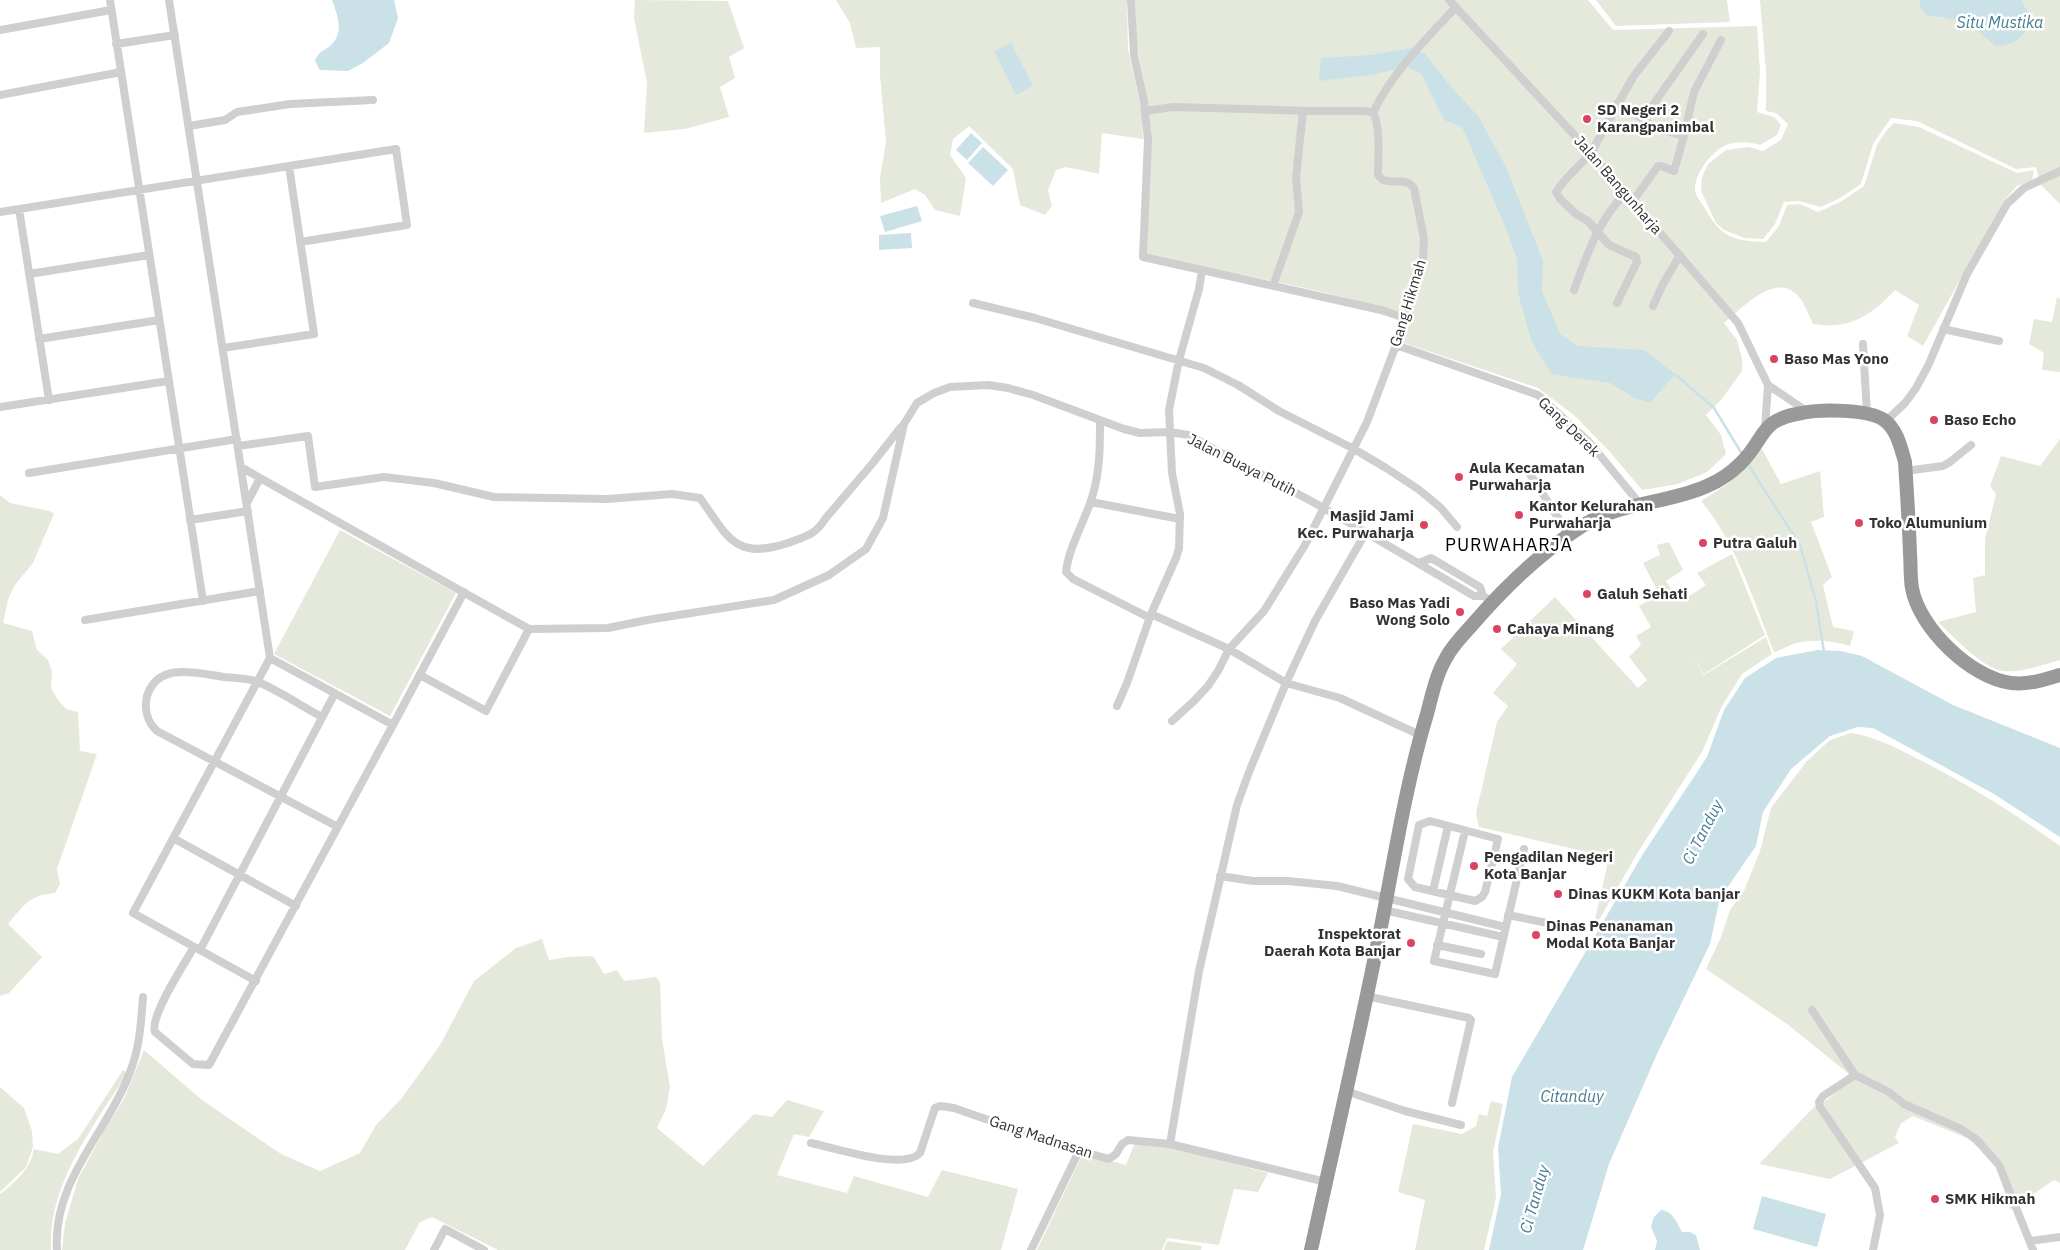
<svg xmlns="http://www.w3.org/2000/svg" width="2060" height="1250" font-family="'IBM Plex Sans',sans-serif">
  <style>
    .green { fill: #e4e9dc }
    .water { fill: #cae1e7 }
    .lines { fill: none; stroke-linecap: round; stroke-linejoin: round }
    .stream { stroke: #cae1e7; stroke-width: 2.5 }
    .street { stroke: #cfcfcf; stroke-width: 8 }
    .highway { stroke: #999; stroke-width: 14 }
    .poi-dot { fill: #da4463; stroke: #fff; stroke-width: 2 }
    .labels { text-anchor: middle; stroke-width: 5; stroke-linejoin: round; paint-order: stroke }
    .poi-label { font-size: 15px; font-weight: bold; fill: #323232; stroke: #fff; text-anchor: start }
    .street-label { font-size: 15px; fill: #323232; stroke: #fff }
    .water-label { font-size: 16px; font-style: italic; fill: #457d90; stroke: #fff }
    .quarter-label { font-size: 18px; letter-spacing: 1px; fill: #000; stroke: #fff }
  </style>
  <rect width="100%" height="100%" fill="#fff"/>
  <path class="green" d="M635 0 728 1 744 48 729 57 735 78 720 87 729 117 685 129 644 133 647 83 634 18Z
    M836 0H1127L1128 49 1142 112 1143 139 1102 133 1099 174 1066 167 1056 170 1048 190 1052 206 1045 215 1020 205 1013 169 969 126 953 139 950 155 966 178 960 216 935 210 925 195 915 189 881 203 880 178 886 142 880 75V47L856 48 850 23Z
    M1135 0H1588L1613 30 1757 26 1760 71 1757 112 1774 117 1781 125 1777 135 1760 145C1749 142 1738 141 1726 145 1712 151 1694 174 1695 190 1696 196 1701 202 1704 207 1721 237 1732 241 1766 242L1779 226 1787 205 1800 204 1818 212 1842 201 1864 186 1877 145 1886 131 1894 123 1919 127 2017 173 2034 170 2032 180 2017 186 2004 201 1923 346 1907 336 1919 305 1895 290C1871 316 1849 330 1813 324 1808 314 1804 300 1795 293 1773 274 1740 310 1724 323L1737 340 1742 359V371L1721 400 1706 415 1721 435 1726 454 1707 472 1678 484 1642 490 1610 452 1575 416 1538 388 1401 342 1410 317C1325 288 1235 275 1147 255L1151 139 1149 113 1137 46Z
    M1596 0H1727L1730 22 1616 26Z
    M1760 0H2060V204L2040 184 2036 167 2016 169 1917 121 1891 118 1873 144 1861 184 1840 198 1821 207 1799 201 1784 202 1775 224 1763 239 1744 238 1724 230 1716 223 1701 191 1702 177 1708 164 1726 150 1749 147 1763 151 1781 140 1788 124 1776 113 1766 111V72Z
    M2057 297 2060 299V372L2042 370 2044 353 2029 344 2034 319 2052 322Z
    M2060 439V660C2043 665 2020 673 2003 671 1983 669 1952 635 1938 622L1976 612 1973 578 1985 575V539L1996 494 1990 486 2001 456 2040 466Z
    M1762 449 1781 484 1820 471 1824 517 1811 522 1832 577 1823 585 1833 627 1854 631 1850 646C1833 641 1815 639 1797 643 1789 645 1782 650 1774 652 1754 602 1737 544 1701 501L1729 483Z
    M0 495 10 503 50 511 54 514 33 563 14 586 8 600 3 623 32 631 37 650 48 660 52 671 51 688 58 700 66 709 78 712 80 751 97 754 57 869 60 884 55 893C29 895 24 905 8 924L42 957 9 993 0 996Z
    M340 530 456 593 390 716 274 654Z
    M1669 542 1683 570 1666 581 1680 602 1706 585 1697 573 1732 554 1765 635 1704 674 1689 651 1704 675 1766 637 1772 654 1742 674 1722 706 1702 752 1638 852 1596 925 1594 924 1609 857 1479 827 1476 813 1497 722 1508 706 1493 693 1517 664 1501 649 1555 597 1638 688 1647 680 1629 657 1641 645 1636 636 1651 627 1639 606 1659 594 1643 563 1660 555 1657 545Z
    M1851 733C1873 736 1892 746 1912 756 1964 782 2013 812 2060 846V1183L2054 1180 2010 1210 1995 1161 1967 1138 1913 1116 1901 1123 1895 1137 1899 1143 1830 1179 1759 1164 1817 1104 1823 1103 1854 1078 1787 1024 1706 969 1721 937 1730 910 1744 891 1760 851 1771 808 1807 761 1830 740Z
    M542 939 549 960 568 957 593 956 604 974 617 970 624 981 656 977 660 982 662 1039 670 1087 666 1109 657 1128 703 1166 754 1114 772 1117 787 1100 824 1111 809 1137 794 1134 777 1175 847 1193 854 1176 928 1197 942 1170 1018 1189 1001 1250H498L432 1217 420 1222 405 1250H62L65 1223 78 1179 104 1131 124 1099 144 1050 202 1100 281 1154 320 1171 360 1153 376 1125 401 1099 440 1045 474 981 516 948Z
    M123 1070 127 1073C94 1126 48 1183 51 1250H0V1194C15 1183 31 1168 34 1149L58 1154 78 1139Z
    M0 1087 24 1108 32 1131 33 1147 26 1167 0 1192Z
    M1491 1101 1503 1104 1493 1152 1496 1198 1484 1250H1415L1425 1200 1398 1192 1413 1124 1462 1134 1476 1126 1479 1114 1487 1116Z
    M1137 1138 1268 1173 1258 1192 1234 1189 1219 1245 1167 1238 1162 1250H1037L1083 1153 1126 1165Z
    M1167 1241 1202 1246 1201 1250H1164Z"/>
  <path class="water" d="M332 0H394L398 18 389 43 363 63 348 71 320 70 315 61C320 49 324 52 331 45 345 31 337 15 332 0Z
    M1920 0H2022L2031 21C2023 39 2014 45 1995 46L1970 24 1941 17 1928 16 1920 8Z
    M1011 43 1033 86 1016 95 994 51Z
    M1411 48 1424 53 1452 88 1478 116 1506 167 1543 261 1542 291 1560 334 1578 346 1644 350 1675 374 1650 403 1634 398 1610 383 1552 374 1532 343 1518 293 1517 259 1504 224 1462 127 1444 120 1421 74 1407 67 1371 75 1319 81 1321 58 1372 55Z
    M971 133 982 143 967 160 956 150Z
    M983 147 1008 170 993 186 968 163Z
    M917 206 922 221 885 232 880 216Z
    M911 233 912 248 879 250V235Z
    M1818 650 1841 651 1862 656 1953 705 2060 748V837L1994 794 1873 728 1858 727 1830 736 1791 769 1763 812 1756 846 1720 898 1710 944 1657 1054 1609 1164 1583 1250H1489L1501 1194 1498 1148 1512 1077 1643 854 1707 757 1724 710 1745 678 1776 658Z
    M1762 1196 1826 1214 1817 1247 1753 1229Z
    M1661 1210C1673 1211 1677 1223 1682 1232H1690L1696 1235 1700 1250H1655L1657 1241 1651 1227 1654 1217Z"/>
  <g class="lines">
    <path class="stream" d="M1675 374 1714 408 1742 454
      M1747 463 1800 545 1816 601 1824 652"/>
    <path class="street" d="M110 0 203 601
      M169 0 270 658 133 913 256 981
      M1449 0 1591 153 1738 323 1768 385 1808 412
      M0 30 111 10
      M116 44 175 35
      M0 95 121 72
      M1618 103 1658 129 1684 136
      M1145 111 1173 107 1311 111H1366L1373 113
      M1373 113C1390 75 1427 38 1456 7
      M1643 119 1703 34
      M189 126 225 120 237 112 290 104 373 100
      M1633 201 1658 166H1661L1674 171 1684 136 1694 92 1721 40
      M19 209 49 400
      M0 212 396 149 407 225 300 242
      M1202 270 1381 310 1405 318
      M29 274 149 255
      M1273 286 1299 212 1296 177 1303 111
      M1574 290C1587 255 1598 220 1626 193
      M973 303 1035 318 1204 368 1238 385 1279 411 1354 449 1386 468 1418 489 1440 507 1457 527
      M1617 303 1637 262 1636 257 1609 245 1588 221 1576 214 1560 199 1556 192 1565 180 1591 153 1633 77 1669 31
      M1653 306 1663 284 1680 255
      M1943 329 1999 341
      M39 339 159 320
      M1863 344 1867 415
      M1396 345 1538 395 1589 442 1640 504
      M223 348 314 334 289 166
      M0 407 168 381
      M1100 421C1100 445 1100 470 1093 494 1086 520 1069 545 1066 572L1073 579 1150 618
      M1886 421 1905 403 1916 388 1928 366 1967 274 2007 204 2024 188 2060 171
      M1765 428 1768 385
      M238 446 308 436 315 487 384 477 434 483 494 497 607 499 672 494 700 498C729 539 736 561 791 542 807 536 816 534 825 519L872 464 901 427
      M241 467 260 478
      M1528 471 1569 535
      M1905 471 1943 466 1950 462 1971 445
      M29 473 237 439
      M1091 502 1180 519
      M247 503 260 478 529 629 608 628 647 620 774 600 829 575 866 549 883 518 904 424 917 403 934 393 950 387 988 385 1008 388 1033 395 1124 429 1140 433 1170 432 1188 435 1324 508 1474 596H1483
      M190 520 248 511
      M1419 563 1431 558 1480 587 1483 596 1487 598
      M1151 614 1229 649 1286 683 1340 698 1420 735
      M85 620 260 591
      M420 675 486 711 529 629
      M1117 706 1127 683 1151 614 1176 558 1179 548 1180 514 1172 473 1169 410 1179 360 1199 289 1202 270 1143 257 1148 140 1144 102 1134 55 1131 0
      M322 717C303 707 278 690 258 682 248 678 235 678 224 677 197 673 158 661 147 696 144 709 147 722 157 731L338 827
      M1172 721 1194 701 1208 686 1218 671 1229 649 1264 611 1305 545 1367 422 1396 345 1418 280 1423 261 1424 239 1414 188C1404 174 1388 189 1378 175 1378 159 1381 126 1373 113
      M393 725 464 592
      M1430 821 1498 839 1485 892 1482 897 1475 901 1415 887 1408 879 1419 825Z
      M1465 831 1434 961 1495 974 1524 849
      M173 838 296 906
      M1220 876 1253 881H1288L1337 886 1505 927
      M1433 891 1448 826
      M1384 910 1503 937
      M1508 915 1547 923
      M1437 945 1481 954
      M194 947C185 963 149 1017 155 1032L193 1064 209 1065 393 725 270 658
      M200 950 335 693
      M1366 996 1469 1018 1471 1020 1452 1103
      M1812 1010 1855 1075 1889 1092 1904 1104 1961 1129 1976 1139 1999 1165 2033 1250
      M1855 1075 1823 1096 1819 1102 1820 1107 1875 1188 1880 1215 1873 1250
      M1346 1091 1405 1111 1461 1125
      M811 1143C835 1148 903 1171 920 1153L935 1108 940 1106 954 1108 1066 1147 1109 1159 1116 1154 1122 1144 1128 1140 1170 1144 1326 1182
      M1170 1144 1199 971 1237 805 1249 772 1286 683 1315 621 1366 532
      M2030 1241 2060 1237
      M57 1250C52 1181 108 1132 130 1072 140 1047 141 1022 143 997
      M434 1250 445 1229 484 1250
      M1031 1250 1079 1151"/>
    <path class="highway" d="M1311 1250C1336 1135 1363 1021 1385 906 1397 842 1408 777 1427 714 1432 695 1436 675 1446 658 1452 646 1463 635 1472 625 1504 588 1541 552 1582 526 1620 502 1667 504 1707 486 1719 481 1731 473 1741 463 1767 437 1758 420 1802 413 1821 409 1868 409 1884 420 1897 429 1901 448 1905 462 1907 493 1909 523 1910 554 1911 565 1910 577 1912 588 1919 628 1971 678 2011 683 2028 685 2044 680 2060 675"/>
  </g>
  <g class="poi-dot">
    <circle cx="1587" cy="119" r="5"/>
    <circle cx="1774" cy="359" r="5"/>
    <circle cx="1934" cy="420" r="5"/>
    <circle cx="1459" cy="477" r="5"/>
    <circle cx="1519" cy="515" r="5"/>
    <circle cx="1859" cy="523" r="5"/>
    <circle cx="1424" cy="525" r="5"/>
    <circle cx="1703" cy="543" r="5"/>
    <circle cx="1587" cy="594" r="5"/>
    <circle cx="1460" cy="612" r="5"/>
    <circle cx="1497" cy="629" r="5"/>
    <circle cx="1474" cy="866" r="5"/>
    <circle cx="1558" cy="894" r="5"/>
    <circle cx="1536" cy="935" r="5"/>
    <circle cx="1411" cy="943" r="5"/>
    <circle cx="1935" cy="1199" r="5"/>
  </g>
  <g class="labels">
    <g class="poi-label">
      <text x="1597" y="115">SD Negeri 2<tspan x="1597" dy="17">Karangpanimbal</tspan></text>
      <text x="1784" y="364">Baso Mas Yono</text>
      <text x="1944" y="425">Baso Echo</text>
      <text x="1469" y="473">Aula Kecamatan<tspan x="1469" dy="17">Purwaharja</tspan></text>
      <text x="1529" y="511">Kantor Kelurahan<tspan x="1529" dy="17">Purwaharja</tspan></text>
      <text x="1414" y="521" text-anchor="end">Masjid Jami<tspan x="1414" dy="17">Kec. Purwaharja</tspan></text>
      <text x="1869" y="528">Toko Alumunium</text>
      <text x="1713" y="548">Putra Galuh</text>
      <text x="1597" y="599">Galuh Sehati</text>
      <text x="1450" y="608" text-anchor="end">Baso Mas Yadi<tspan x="1450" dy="17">Wong Solo</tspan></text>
      <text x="1507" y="634">Cahaya Minang</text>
      <text x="1484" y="862">Pengadilan Negeri<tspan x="1484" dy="17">Kota Banjar</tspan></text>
      <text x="1568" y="899">Dinas KUKM Kota banjar</text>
      <text x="1546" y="931">Dinas Penanaman<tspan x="1546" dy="17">Modal Kota Banjar</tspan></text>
      <text x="1401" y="939" text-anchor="end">Inspektorat<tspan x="1401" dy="17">Daerah Kota Banjar</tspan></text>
      <text x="1945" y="1204">SMK Hikmah</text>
    </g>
    <g class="street-label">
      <text transform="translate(1618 185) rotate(49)" y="5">Jalan Bangunharja</text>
      <text transform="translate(1408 303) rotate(-73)" y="5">Gang Hikmah</text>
      <text transform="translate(1569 427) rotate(44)" y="5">Gang Derek</text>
      <text transform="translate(1242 465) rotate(27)" y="5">Jalan Buaya Putih</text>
      <text transform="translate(1041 1137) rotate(18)" y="5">Gang Madnasan</text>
    </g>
    <g class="water-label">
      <text x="2000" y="28">Situ Mustika</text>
      <text transform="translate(1702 832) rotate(-63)" y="6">Ci Tanduy</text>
      <text x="1572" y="1102">Citanduy</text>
      <text transform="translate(1534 1199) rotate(-74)" y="6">Ci Tanduy</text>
    </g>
    <g class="quarter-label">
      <text x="1509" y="551">PURWAHARJA</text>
    </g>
  </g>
</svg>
